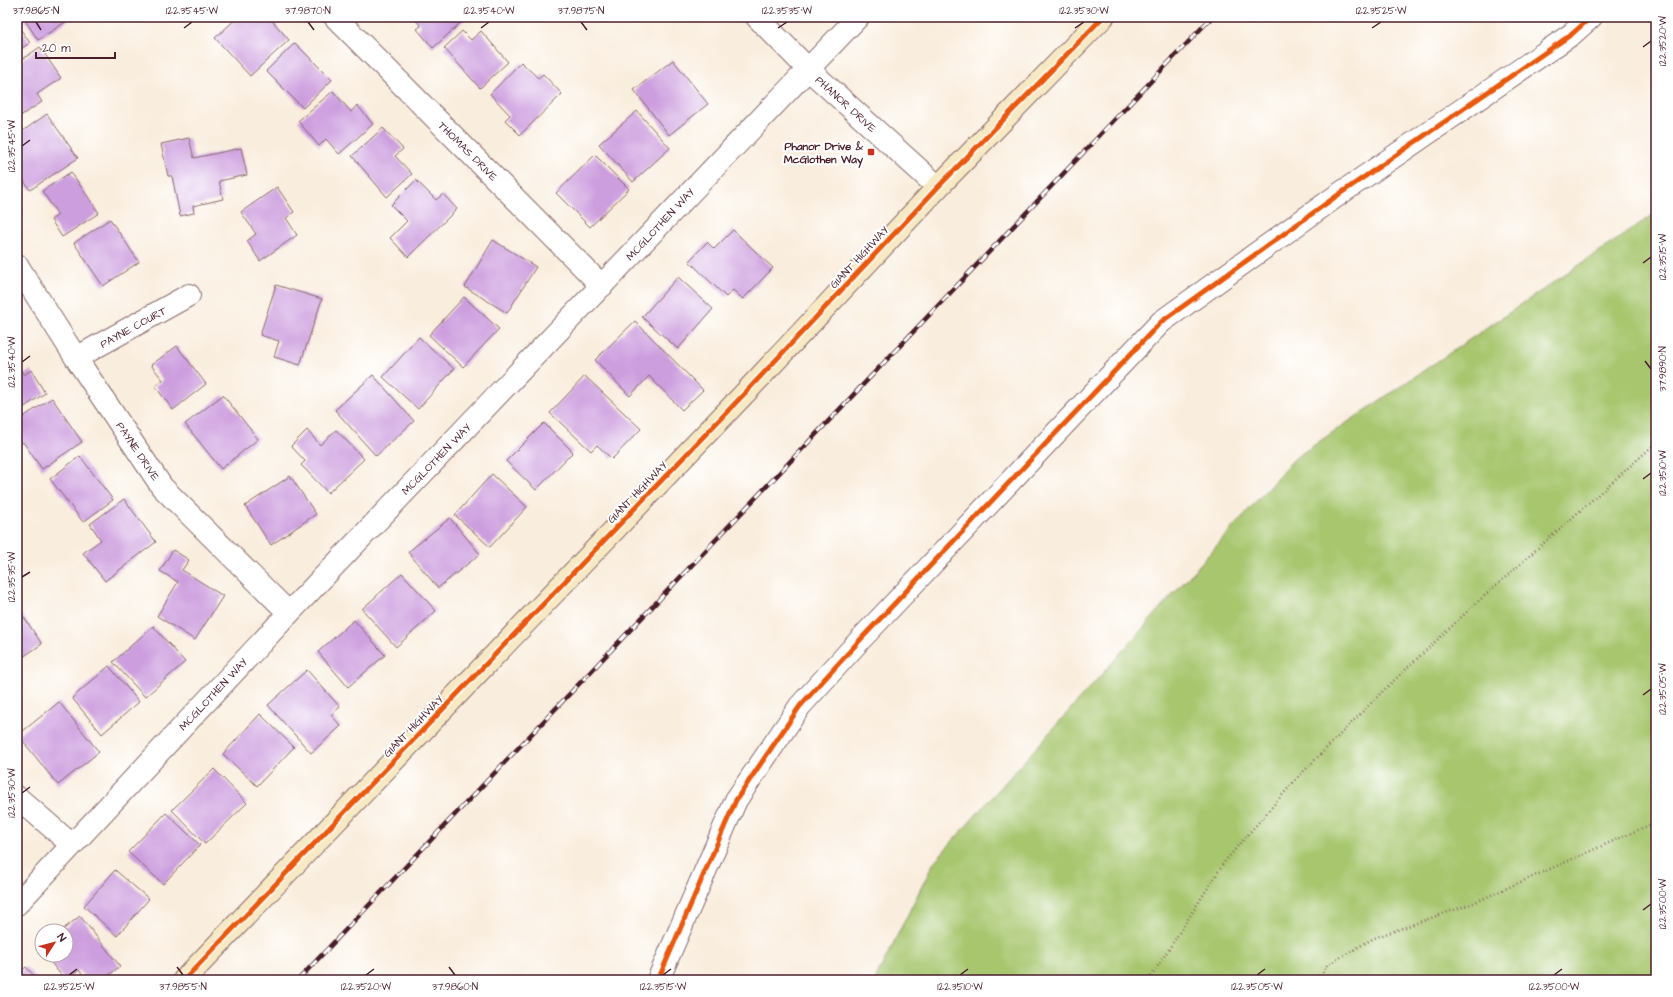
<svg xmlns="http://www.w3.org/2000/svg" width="1673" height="997" font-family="'Architects Daughter',sans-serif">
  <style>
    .green { fill: #a7c66e; stroke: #78724c }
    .building { fill: #cc9ede }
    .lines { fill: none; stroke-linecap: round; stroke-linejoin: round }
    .street-casing { stroke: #876769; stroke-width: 24 }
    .secondary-casing { stroke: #876769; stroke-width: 24 }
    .path { stroke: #876769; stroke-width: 2.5; stroke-dasharray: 1 3; stroke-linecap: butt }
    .street { stroke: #fff; stroke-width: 22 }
    .secondary { stroke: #f7e9c3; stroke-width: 22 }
    .rail-casing { stroke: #4a1f2b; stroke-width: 4.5 }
    .rail { stroke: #fff; stroke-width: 3; stroke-dasharray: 9; stroke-linecap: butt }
    .cycleway-casing { stroke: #fff; stroke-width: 8 }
    .cycleway { stroke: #e8590c; stroke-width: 5 }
    .ticks { fill: none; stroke: #4a1f2b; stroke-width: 1.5 }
    .poi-dot { fill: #c8321e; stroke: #fff; stroke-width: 1.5 }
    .labels { text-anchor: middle; stroke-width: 4; stroke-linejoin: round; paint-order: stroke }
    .street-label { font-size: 11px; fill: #4a1f2b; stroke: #fff }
    .poi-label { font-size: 11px; font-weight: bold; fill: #4a1f2b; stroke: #fff; text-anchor: end }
    .neatline { fill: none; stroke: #4a1f2b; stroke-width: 1.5 }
    .ticks-label { font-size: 10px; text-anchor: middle; fill: #4a1f2b }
  </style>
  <rect width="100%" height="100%" fill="#fff"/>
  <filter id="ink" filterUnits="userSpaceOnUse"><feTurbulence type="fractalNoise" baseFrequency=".025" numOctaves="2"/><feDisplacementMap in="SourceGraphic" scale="8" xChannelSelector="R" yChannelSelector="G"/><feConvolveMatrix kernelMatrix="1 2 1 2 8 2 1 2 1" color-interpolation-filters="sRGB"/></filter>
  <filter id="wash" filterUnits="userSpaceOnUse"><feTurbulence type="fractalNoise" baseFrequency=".012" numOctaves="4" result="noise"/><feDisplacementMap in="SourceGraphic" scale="16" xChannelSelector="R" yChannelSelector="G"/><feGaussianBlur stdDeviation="0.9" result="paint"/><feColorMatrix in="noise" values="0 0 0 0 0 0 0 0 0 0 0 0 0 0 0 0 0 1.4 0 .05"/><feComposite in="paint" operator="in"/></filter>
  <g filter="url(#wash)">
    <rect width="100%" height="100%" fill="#f9eddd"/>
    <path class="green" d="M1656 213V980H875L934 862 1295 458Z"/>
    <g id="blocks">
      <path class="building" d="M29 17H73L38 40 25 20Z
        M238 17H269L289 40 250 76 215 38Z
        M413 17H465L466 18 433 48 417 29 421 26Z
        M17 24 30 43 17 51Z
        M462 31 471 40 481 31 508 62 480 88 444 48Z
        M295 43 332 80 303 108 266 71Z
        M40 47 61 78 37 94 42 102 17 118V63Z
        M673 60 708 104 669 135 634 90Z
        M521 62 538 78 543 74 562 94 520 135 505 120 510 115 490 94Z
        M333 91 351 112 357 105 373 124 339 154 326 139 319 146 298 121Z
        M637 111 670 148 633 182 599 144Z
        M47 114 78 158 30 190 17 171V135Z
        M383 128 403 149 395 156 412 174 387 197 352 156Z
        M189 138 194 158 241 148 247 175 219 181 223 199 193 206 194 213 180 216 172 176H168L161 144Z
        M595 155 629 189 590 227 556 193Z
        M71 172 99 213 62 237 51 220 58 215 42 191Z
        M416 180 436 200 443 194 457 209 408 257 390 238 407 221 391 205Z
        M277 187 294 212 286 218 297 235 260 261 247 241 256 234 241 212Z
        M110 219 139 262 103 286 74 243Z
        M733 230 773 268 743 299 733 290 726 297 689 261 707 242 714 249Z
        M493 240 536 267 507 313 465 287Z
        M678 277 713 309 678 349 642 317Z
        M276 285 322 299 300 365 274 357 279 341 260 335Z
        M464 297 499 329 463 367 429 335Z
        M635 321 703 390 682 410 649 376 630 396 595 360Z
        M419 337 454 369 418 409 383 377Z
        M177 346 206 384 173 410 155 386 163 380 151 365Z
        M17 365 24 375 31 370 45 393 17 412Z
        M373 375 414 421 376 456 335 410Z
        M585 376 641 429 612 459 597 445 591 451 550 413Z
        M223 395 258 439 221 469 185 424Z
        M52 398 82 442 42 469 23 442 17 446V421Z
        M544 423 573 452 536 490 506 461Z
        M307 430 320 445 336 430 364 459 328 493 301 465 305 461 291 446Z
        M80 456 113 500 83 522 50 479Z
        M492 474 527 507 490 547 455 515Z
        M290 476 316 514 271 545 245 506Z
        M124 499 156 542 105 581 83 553 101 540 90 524Z
        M450 518 480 554 438 588 408 552Z
        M173 550 189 560 182 570 223 596 195 640 157 616 178 582 160 571Z
        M402 573 436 611 396 647 362 609Z
        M17 607 42 644 17 661Z
        M354 620 385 655 348 687 318 652Z
        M153 626 185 662 145 697 113 662Z
        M109 666 139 702 102 734 72 698Z
        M307 670 340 707 331 715 341 726 311 753 268 705Z
        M59 702 99 752 58 785 18 735Z
        M260 714 294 747 257 786 223 754Z
        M214 769 247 803 205 844 172 810Z
        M166 813 200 845 163 884 128 852Z
        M115 870 149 899 117 936 84 906Z
        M80 916 120 966 103 980H87L79 970 65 980 45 955H66V931H61Z
        M26 967 38 980H17V974Z"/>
    </g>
  </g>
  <g filter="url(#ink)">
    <use href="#blocks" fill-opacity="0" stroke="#876769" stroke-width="1"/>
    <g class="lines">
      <g class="street-casing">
        <path id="street" d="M335 17 602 286
          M757 17 807 68 938 187
          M17 265 76 358 162 487 289 613
          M76 358 189 295
          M17 797 72 845
          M17 904 289 613 858 17
          M658 980 736 800 800 706 860 640 1161 322 1338 195 1572 34 1591 17"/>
      </g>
      <g class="secondary-casing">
        <path id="secondary" d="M184 980 745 393 938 187 1103 17"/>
      </g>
      <path class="path" d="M1149 980 1225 861 1297 778 1385 689 1473 606 1656 443
        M1319 980 1327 965 1374 938 1471 904 1656 822"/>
      <use href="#street" class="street"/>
      <use href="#secondary" class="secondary"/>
      <g class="rail-casing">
        <path id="rail" d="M298 980 1212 17"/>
      </g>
      <use href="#rail" class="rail"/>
      <g class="cycleway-casing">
        <path id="cycleway" d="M184 980 745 393 938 187 1103 17
          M658 980 736 800 800 706 860 640 1161 322 1338 195 1572 34 1591 17"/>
      </g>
      <use href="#cycleway" class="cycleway"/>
    </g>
  </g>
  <path class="ticks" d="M36 22 41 30M308 22 314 30M581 22 587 30M184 28 192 22M481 28 489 22M778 28 787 22M1075 28 1084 22M1372 28 1381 22M1643 47 1651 41M22 146 30 140M1643 263 1651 257M1645 361 1651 369M22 362 30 356M1643 479 1651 473M22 577 30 572M1643 695 1651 689M22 793 30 787M1643 910 1651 904M177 967 183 975M449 967 455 975M69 975 77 969M366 975 374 969M663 975 671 969M960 975 968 969M1257 975 1265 969M1554 975 1562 969"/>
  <rect class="poi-dot" x="867" y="148" width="8" height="8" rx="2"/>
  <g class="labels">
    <g class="street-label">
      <text transform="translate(846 104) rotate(42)" y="4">PHANOR DRIVE</text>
      <text transform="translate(468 151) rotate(45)" y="4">THOMAS DRIVE</text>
      <text transform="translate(660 224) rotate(-47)" y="4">MCGLOTHEN WAY</text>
      <text transform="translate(859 257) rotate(-47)" y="4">GIANT HIGHWAY</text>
      <text transform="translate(133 327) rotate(-29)" y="4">PAYNE COURT</text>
      <text transform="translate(138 451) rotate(56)" y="4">PAYNE DRIVE</text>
      <text transform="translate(436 459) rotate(-46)" y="4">MCGLOTHEN WAY</text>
      <text transform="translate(637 492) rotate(-46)" y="4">GIANT HIGHWAY</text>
      <text transform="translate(213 694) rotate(-47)" y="4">MCGLOTHEN WAY</text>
      <text transform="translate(413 726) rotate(-46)" y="4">GIANT HIGHWAY</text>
    </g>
    <g class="poi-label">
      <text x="863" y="150">Phanor Drive &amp;<tspan x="863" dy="13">McGlothen Way</tspan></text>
    </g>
  </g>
  <rect width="1673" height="997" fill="none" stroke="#fff" stroke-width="44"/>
  <g transform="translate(54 943) rotate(54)"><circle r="19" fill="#ffffff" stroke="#b7a5aa"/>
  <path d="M0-3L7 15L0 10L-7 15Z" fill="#c8321e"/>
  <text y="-6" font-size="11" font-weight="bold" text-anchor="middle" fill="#4a1f2b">N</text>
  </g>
  <path d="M36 52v6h79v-6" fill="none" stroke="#4a1f2b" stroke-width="2"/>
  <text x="42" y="52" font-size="12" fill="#4a1f2b" stroke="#ffffff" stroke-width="3" paint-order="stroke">20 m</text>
  <rect x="22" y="22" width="1629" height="953" class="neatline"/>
  <g class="ticks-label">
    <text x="36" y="14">37.9865°N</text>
    <text x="192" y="14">122.3545°W</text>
    <text x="308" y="14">37.9870°N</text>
    <text x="489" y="14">122.3540°W</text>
    <text x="581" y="14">37.9875°N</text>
    <text x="787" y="14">122.3535°W</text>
    <text x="1084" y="14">122.3530°W</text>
    <text x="1381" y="14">122.3525°W</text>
    <text transform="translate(1662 41) rotate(-90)" y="4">122.3520°W</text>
    <text transform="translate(11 146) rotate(-90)" y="4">122.3545°W</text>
    <text transform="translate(1662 257) rotate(-90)" y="4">122.3515°W</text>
    <text transform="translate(11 362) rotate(-90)" y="4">122.3540°W</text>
    <text transform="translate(1662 369) rotate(-90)" y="4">37.9890°N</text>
    <text transform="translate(1662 473) rotate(-90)" y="4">122.3510°W</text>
    <text transform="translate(11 577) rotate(-90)" y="4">122.3535°W</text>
    <text transform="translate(1662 689) rotate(-90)" y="4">122.3505°W</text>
    <text transform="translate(11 793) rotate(-90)" y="4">122.3530°W</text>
    <text transform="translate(1662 904) rotate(-90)" y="4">122.3500°W</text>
    <text x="69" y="990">122.3525°W</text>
    <text x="183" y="990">37.9855°N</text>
    <text x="366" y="990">122.3520°W</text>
    <text x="455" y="990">37.9860°N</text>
    <text x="663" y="990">122.3515°W</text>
    <text x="960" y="990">122.3510°W</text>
    <text x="1257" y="990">122.3505°W</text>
    <text x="1554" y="990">122.3500°W</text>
  </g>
</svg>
